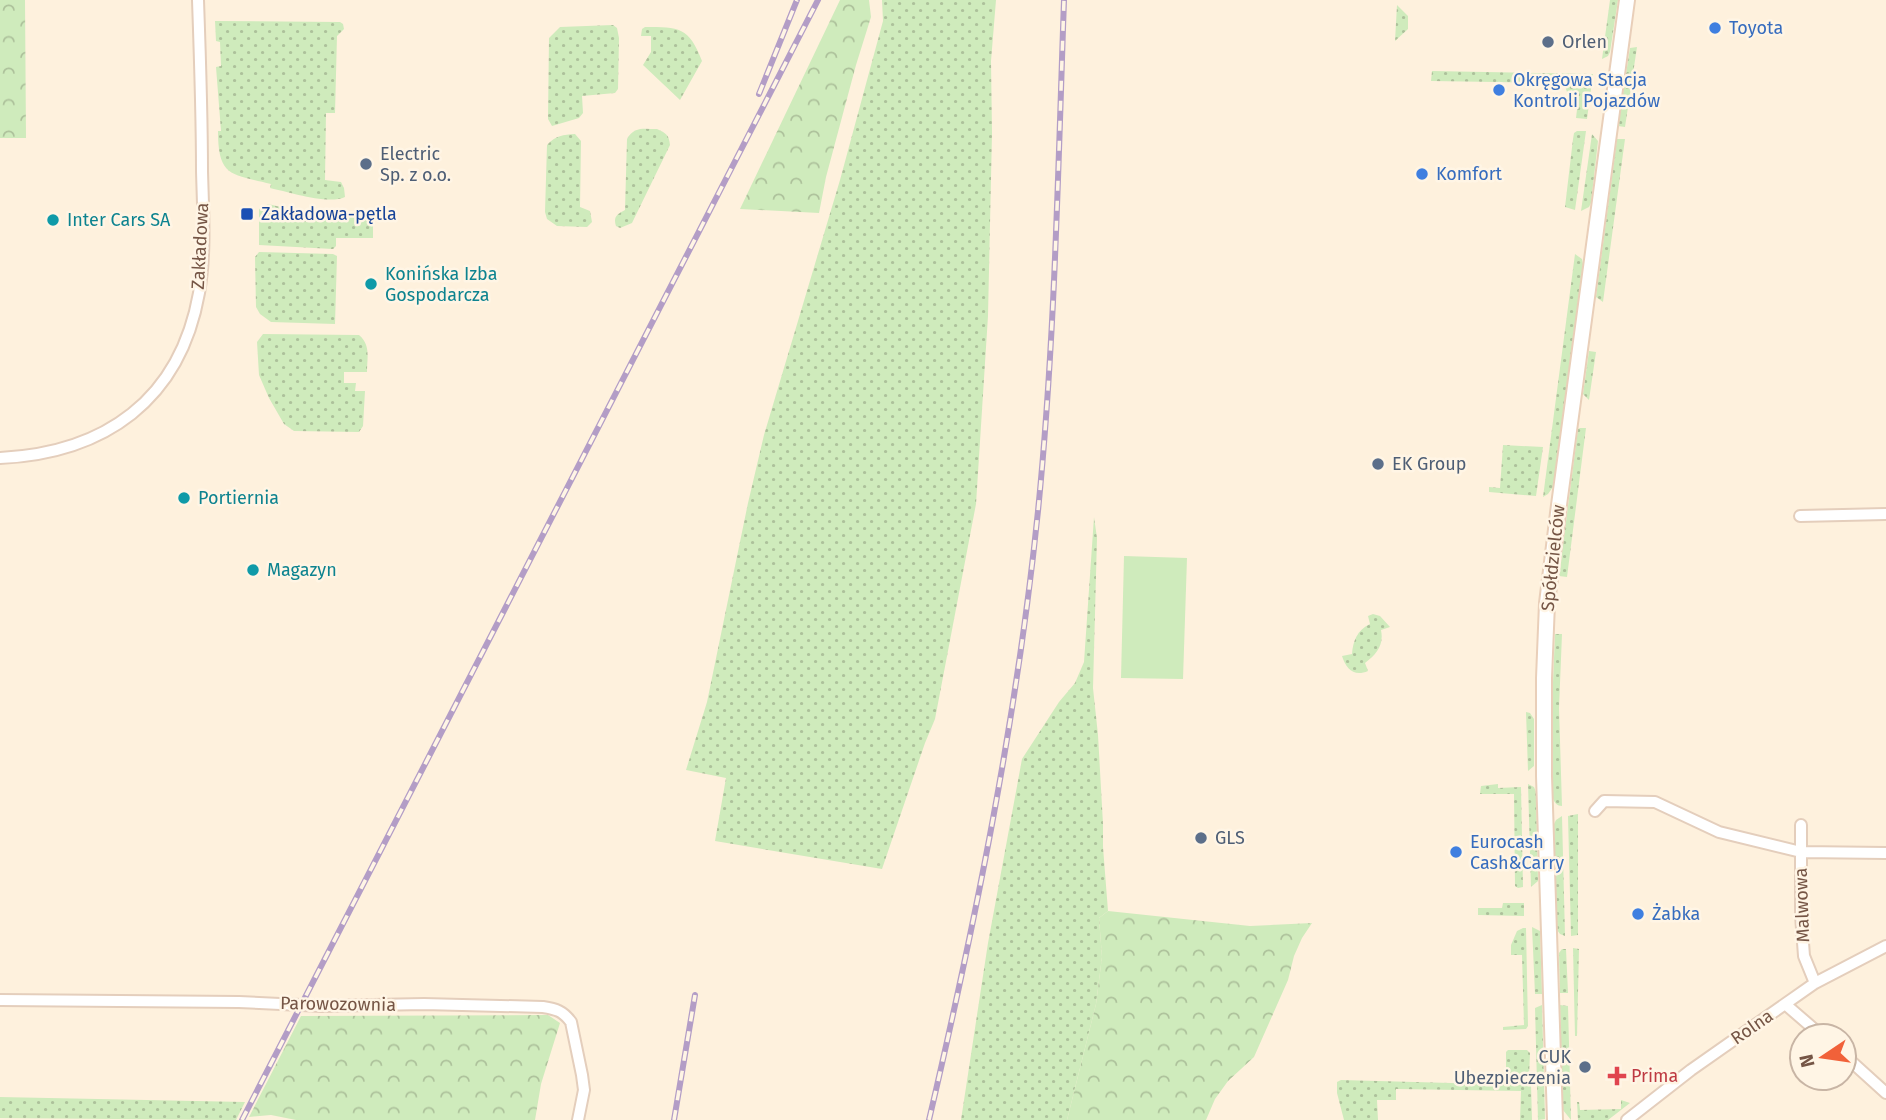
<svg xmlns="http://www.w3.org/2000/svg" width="1886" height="1120" font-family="'Fira Sans',sans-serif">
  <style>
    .grass { fill: url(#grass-dots) }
    .forest { fill: url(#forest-crowns) }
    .pitch { fill: #cfebbc }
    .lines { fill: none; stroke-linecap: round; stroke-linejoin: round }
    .street-casing { stroke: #e4cebc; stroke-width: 14 }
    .secondary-casing { stroke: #e9cfb9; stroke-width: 18 }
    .street { stroke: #fff; stroke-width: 10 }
    .secondary { stroke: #fff; stroke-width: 14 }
    .rail-casing { stroke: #b39dc6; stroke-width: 6 }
    .rail { stroke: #fff5e5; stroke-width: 3.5; stroke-dasharray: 10; stroke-linecap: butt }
    .shop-dot { fill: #3f7fe0; stroke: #fff5e5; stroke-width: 2.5 }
    .service-dot { fill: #5c6f8a; stroke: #fff5e5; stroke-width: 2.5 }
    .transit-dot { fill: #1a4fb4; stroke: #fff5e5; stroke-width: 2.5 }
    .culture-dot { fill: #0f9aa8; stroke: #fff5e5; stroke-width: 2.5 }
    .health-dot { fill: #e0444e; stroke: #fff5e5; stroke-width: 2.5 }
    .labels { text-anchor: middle; stroke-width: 5; stroke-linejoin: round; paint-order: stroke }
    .shop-label { font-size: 18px; fill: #366cbe; stroke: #fff5e5; text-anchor: start }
    .service-label { font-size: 18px; fill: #4e5e75; stroke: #fff5e5; text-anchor: start }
    .transit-label { font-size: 18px; fill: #164399; stroke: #fff5e5; text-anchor: start }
    .culture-label { font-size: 18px; fill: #0d838f; stroke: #fff5e5; text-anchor: start }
    .street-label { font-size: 18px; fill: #755545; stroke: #fff5e5 }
    .health-label { font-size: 18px; fill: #be3a42; stroke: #fff5e5; text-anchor: start }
  </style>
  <defs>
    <pattern id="grass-dots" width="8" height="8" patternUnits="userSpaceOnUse" patternTransform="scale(1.75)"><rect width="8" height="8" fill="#cfebbc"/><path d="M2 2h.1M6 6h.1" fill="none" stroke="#adc19b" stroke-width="1.8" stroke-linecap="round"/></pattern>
    <pattern id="forest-crowns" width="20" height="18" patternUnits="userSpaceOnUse" patternTransform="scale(1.75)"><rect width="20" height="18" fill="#cfebbc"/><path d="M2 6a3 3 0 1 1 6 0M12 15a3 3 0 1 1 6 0" fill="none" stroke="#adc19b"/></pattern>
  </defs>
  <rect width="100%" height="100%" fill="#fef1dd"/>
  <path class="grass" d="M882 0H996L991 61 992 133 988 316 976 504 935 719 925 743 882 869 715 841 726 778 686 770 707 702 748 503 764 435 840 180 883 21Z
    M1610 0H1618L1610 52 1608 56 1602 59Z
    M1397 5 1408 16V29L1395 41Z
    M215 21 340 22 343 24 344 29 337 36 335 113H326L325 180 341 182 344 188 345 197C328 205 289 192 270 188L271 184C231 174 218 177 218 131H221L216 67 221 66 220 42 216 41Z
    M613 25 617 28 619 38 618 89 615 93 582 96 583 113 579 118 552 126 548 119 549 38 560 27Z
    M645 27C679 27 689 27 702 61L680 100 643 65 651 52V36H641L642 29Z
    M1637 47 1625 127 1618 126 1630 48Z
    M1432 71 1593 74 1587 119 1576 118 1579 93 1567 92 1564 83 1431 81Z
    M657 129C666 133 669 135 670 145L632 223 620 228 616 226C613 217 617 214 625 210L627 139C634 126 644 129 657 129Z
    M1577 131H1586L1575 210 1565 207 1573 139 1574 133Z
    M575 134 581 141 580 207 590 211 592 222 587 227 557 226 547 219 545 212 547 145C556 135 563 135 575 134Z
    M1592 134 1598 141 1591 203 1589 207 1581 211Z
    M1617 139H1625L1603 302 1596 297Z
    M268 204 314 215 367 217 373 215V238H336V246L333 249 259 245V209Z
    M259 252 333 254 337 256 335 324 271 322 260 314 256 307 255 257Z
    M1575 254 1582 259 1583 264 1553 487 1548 494 1543 497Z
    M263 334 359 335C371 345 367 358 367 372H344V383H356L355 391H365L363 426 359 432 294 431 284 424 269 398 259 375 257 342Z
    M1589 351 1596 352 1589 400 1583 394Z
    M1580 428H1586L1567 577 1559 576 1578 429Z
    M1503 445 1543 447 1536 496 1489 492V487L1500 488Z
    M1094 517 1097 538 1093 688 1098 735 1103 824V847L1108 911 1099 918 1102 957 1096 1004 1067 1120H961L988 943 1022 759 1059 702 1075 683 1084 662Z
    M1373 614 1380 616 1390 627 1381 630C1384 645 1377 654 1365 663L1368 671C1354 677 1346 669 1342 656L1352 654C1353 641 1357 630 1370 624L1368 616Z
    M1555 634H1562L1559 708 1562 806C1557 806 1555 803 1553 799L1552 706Z
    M1526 712 1530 713 1534 719V766L1528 771Z
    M1498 784V788L1521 787 1523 887 1518 888 1515 886 1514 794H1480L1481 786Z
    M1528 784 1534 787 1536 792 1538 881 1531 887Z
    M1578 814V935L1571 936 1568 816Z
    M1562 816 1565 936 1560 934 1557 930 1554 824 1556 820Z
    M1503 903H1524V916L1478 915V908H1502Z
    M1532 927 1540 931 1542 994H1535Z
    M1523 928H1526L1528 1026 1526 1029 1503 1030V1027L1524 1025 1522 955H1511V945L1517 931Z
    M1573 948 1579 949 1577 1036H1575Z
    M1562 949H1566L1568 993H1560L1559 953Z
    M1542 1005 1545 1119 1538 1120 1535 1008Z
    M1560 1005 1568 1006 1571 1120 1563 1110Z
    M1508 1050H1527L1530 1053 1529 1077 1510 1078 1506 1075V1052Z
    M1341 1080 1488 1084H1531L1532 1120H1520L1521 1091 1396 1089V1100H1377L1378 1120H1344L1337 1093V1082Z
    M0 1097 245 1102 236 1120 0 1118Z
    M1621 1100 1630 1103 1608 1120H1578L1577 1102H1579L1580 1110 1621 1109Z"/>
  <path class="forest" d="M0 0H25L26 138H0Z
    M840 0H869L871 17 856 65 826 177 819 213 740 209Z
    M1108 911 1250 926 1312 923 1302 938 1294 956 1288 980 1254 1057 1228 1081 1215 1099 1206 1120H1067L1096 1004 1102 957 1099 918Z
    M548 1015 560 1023 541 1084 535 1120H296L271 1115 249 1117 301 1016Z"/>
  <path class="pitch" d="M1124 556 1187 558 1183 679 1121 678Z"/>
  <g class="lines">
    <g class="street-casing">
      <path id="street" d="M0 458C105 453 180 400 199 293 206 253 203 211 202 171 202 114 200 57 198 0
        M1800 516 1886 514
        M1595 811 1604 801 1655 802 1719 832 1801 852 1886 853
        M1801 825V915L1804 956 1815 983
        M0 1000 239 1002 322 1006 424 1004 543 1007C556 1009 563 1011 571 1022L582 1075 584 1090 578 1120
        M1785 1004 1822 1036
        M1844 1055 1886 1093
        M1627 1120 1691 1070 1815 983 1886 946"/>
    </g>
    <g class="secondary-casing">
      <path id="secondary" d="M1555 1120 1544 776V678L1547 603 1559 505 1627 0"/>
    </g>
    <use href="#street" class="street"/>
    <use href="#secondary" class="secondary"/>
    <g class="rail-casing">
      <path id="rail" d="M759 94 797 0
        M242 1120 818 0
        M674 1120 695 995
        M929 1120C976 919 1017 717 1038 511 1055 341 1058 170 1064 0"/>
    </g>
    <use href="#rail" class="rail"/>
  </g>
  <g class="shop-dot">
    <circle cx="1715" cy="28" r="7"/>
    <circle cx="1499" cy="90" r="7"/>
    <circle cx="1422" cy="174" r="7"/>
    <circle cx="1456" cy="852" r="7"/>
    <circle cx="1638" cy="914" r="7"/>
  </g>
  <g class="service-dot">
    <circle cx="1548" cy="42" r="7"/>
    <circle cx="366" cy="164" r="7"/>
    <circle cx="1378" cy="464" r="7"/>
    <circle cx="1201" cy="838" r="7"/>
    <circle cx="1585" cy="1067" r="7"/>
  </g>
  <rect class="transit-dot" x="240" y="207" width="14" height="14" rx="3.5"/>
  <g class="culture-dot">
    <circle cx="53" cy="220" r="7"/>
    <circle cx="371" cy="284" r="7"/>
    <circle cx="184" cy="498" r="7"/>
    <circle cx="253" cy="570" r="7"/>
  </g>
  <path class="health-dot" d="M1613.5 1065.5h7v7h7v7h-7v7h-7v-7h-7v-7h7z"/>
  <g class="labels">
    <g class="shop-label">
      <text x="1729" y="34">Toyota</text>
      <text x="1513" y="86">Okręgowa Stacja<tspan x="1513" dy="21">Kontroli Pojazdów</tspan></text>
      <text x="1436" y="180">Komfort</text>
      <text x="1470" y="848">Eurocash<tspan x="1470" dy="21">Cash&amp;Carry</tspan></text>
      <text x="1652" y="920">Żabka</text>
    </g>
    <g class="service-label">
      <text x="1562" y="48">Orlen</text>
      <text x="380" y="160">Electric<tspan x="380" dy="21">Sp. z o.o.</tspan></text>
      <text x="1392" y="470">EK Group</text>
      <text x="1215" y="844">GLS</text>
      <text x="1571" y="1063" text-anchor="end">CUK<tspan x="1571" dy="21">Ubezpieczenia</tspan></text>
    </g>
    <g class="transit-label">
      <text x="261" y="220">Zakładowa-pętla</text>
    </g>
    <g class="culture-label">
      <text x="67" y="226">Inter Cars SA</text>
      <text x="385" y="280">Konińska Izba<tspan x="385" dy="21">Gospodarcza</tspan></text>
      <text x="198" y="504">Portiernia</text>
      <text x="267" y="576">Magazyn</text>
    </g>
    <g class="street-label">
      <text transform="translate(200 246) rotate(-87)" y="6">Zakładowa</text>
      <text transform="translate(1553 558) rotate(-84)" y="6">Spółdzielców</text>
      <text transform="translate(1802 905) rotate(-92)" y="6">Malwowa</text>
      <text transform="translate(338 1004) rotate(1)" y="6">Parowozownia</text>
      <text transform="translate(1752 1027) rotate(-35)" y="6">Rolna</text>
    </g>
    <g class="health-label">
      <text x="1631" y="1082">Prima</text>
    </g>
  </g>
  <g transform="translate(1823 1057) rotate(257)"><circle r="33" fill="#fff5e5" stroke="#c8b5a5" stroke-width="2"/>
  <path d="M0-5L12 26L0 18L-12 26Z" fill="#f16139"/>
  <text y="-10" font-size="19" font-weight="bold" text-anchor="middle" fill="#755545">N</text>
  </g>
</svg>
